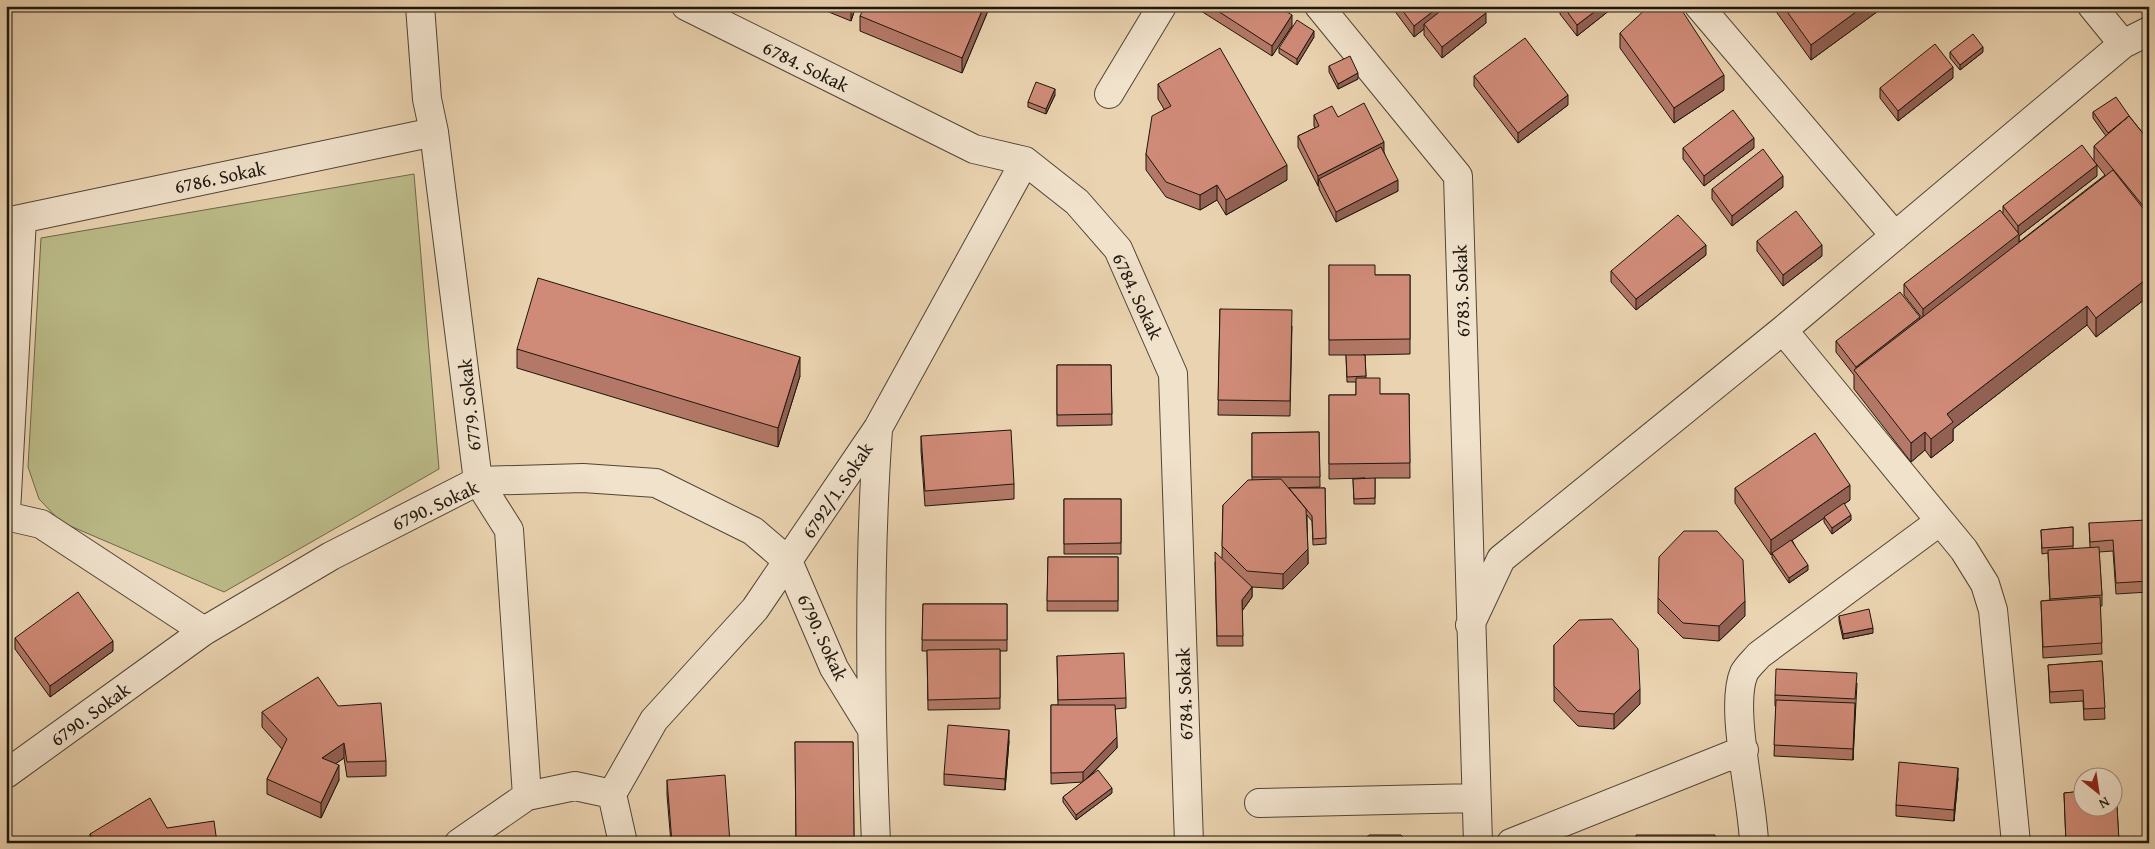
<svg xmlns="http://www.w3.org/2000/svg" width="2155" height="849" font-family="'Gentium Book Plus',serif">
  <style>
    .green { fill: #bb8; stroke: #6c684a }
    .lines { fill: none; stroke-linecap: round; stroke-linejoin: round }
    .minor-casing { stroke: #504535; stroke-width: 30 }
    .minor { stroke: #f1e2cc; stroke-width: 28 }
    .wall { fill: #b37867; stroke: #1d160c }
    .shaded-wall { fill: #926154; stroke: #1d160c }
    .building { fill: #d08b78; stroke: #1d160c }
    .labels { text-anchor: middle; stroke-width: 4; stroke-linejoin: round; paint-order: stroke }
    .street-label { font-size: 19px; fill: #1d160c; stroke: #f1e2cc }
  </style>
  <rect width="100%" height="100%" fill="#ead3b0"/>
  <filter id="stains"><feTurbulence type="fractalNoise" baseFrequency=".004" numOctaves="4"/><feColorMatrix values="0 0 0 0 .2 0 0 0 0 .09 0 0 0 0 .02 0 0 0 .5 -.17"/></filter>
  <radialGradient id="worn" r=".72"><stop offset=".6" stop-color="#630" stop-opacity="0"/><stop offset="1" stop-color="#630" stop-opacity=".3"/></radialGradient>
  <path class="green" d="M414 174 439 469 224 592 61 522 39 499 28 467 41 238Z"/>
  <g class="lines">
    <g class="minor-casing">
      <path id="minor" d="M420 6 427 99 434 132 478 481 509 530 527 796
        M686 6 974 149 1025 161 1077 202 1118 249 1173 374 1189 843
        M1319 6 1458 176 1478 843
        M1699 6 1895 236
        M2092 6 2123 44
        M1109 94 1162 6
        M6 222 434 132
        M1783 330 1964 550 1985 584 1993 610 2016 843
        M6 512 22 219
        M6 516 41 524 204 631
        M1470 625 1501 559 1783 330 2123 44 2149 31
        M6 774 204 631 331 556 478 481 583 478 656 483 753 531 788 561 834 668 871 728
        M612 794 654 720 755 609 878 428 1025 161
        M1259 803 1476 798
        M459 843 527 796 575 786 612 794 623 843
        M876 843C870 705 868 567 878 430
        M1511 843 1744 750
        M1754 843C1753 800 1729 708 1744 673 1747 667 1754 661 1759 655L1939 522"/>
    </g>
    <use href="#minor" class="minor"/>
  </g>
  <path class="wall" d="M814 6H856L851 21Z
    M990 6 962 73 860 31V16Z
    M1201 6H1278L1292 26 1272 56 1201 11Z
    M1391 6H1481L1486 23 1442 58 1424 35V29L1414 37Z
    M1560 6H1615L1577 36 1560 14Z
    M1772 6H1885L1811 60Z
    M1620 33 1724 90 1674 123 1620 48Z
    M1314 37 1297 65 1279 53V48Z
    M1950 52H1983L1960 70 1950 58Z
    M1329 66 1358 79 1338 89 1329 72Z
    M1474 76 1568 105 1518 143 1474 86Z
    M1953 78 1898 121 1880 98V88Z
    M1158 84 1287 180 1226 215 1217 200 1200 210 1166 197 1146 170V154L1164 109 1158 99Z
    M1055 95 1046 114 1028 107V102Z
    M2093 112 2130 117 2149 141V296L2096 337 2087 325 1953 429V441L1931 458 1925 450 1911 462 1854 389V375L1836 352V341L1920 319 1922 318 1904 295V284L2003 213V206L2097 176 2019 236V242L2105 175 2094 161V146L2106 136 2093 118Z
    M1314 115 1338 117 1384 152 1398 191 1336 222 1319 189V186H1318L1298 147V136L1315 128 1314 126Z
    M1683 148H1754L1704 186 1683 159Z
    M1783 187 1732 226 1712 199V189Z
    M1757 241 1822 256 1783 286 1757 251Z
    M1706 255 1636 310 1611 282V271Z
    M1329 265 1375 275H1410V354L1363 355H1365L1366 378 1380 394H1409L1410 478H1375V504H1354L1353 479 1365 478 1329 479V395H1356V382H1347L1346 355H1329Z
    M1220 309 1292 326 1290 416 1218 415Z
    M517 349 800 376 778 447 517 368Z
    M1057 365H1111L1112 425 1057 426Z
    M1319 432 1320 487 1288 488 1289 489 1325 488 1326 544 1313 545 1312 521 1307 515 1308 564 1283 589 1252 587V597L1242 611 1243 646H1217L1215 562 1222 558 1223 505 1252 480V433Z
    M921 436 1014 484V499L925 506 921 451Z
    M1735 488 1850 500 1844 504 1851 520 1832 534 1824 522V518L1792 540 1808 570 1789 583 1772 558V554L1771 555 1735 503Z
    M1064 499H1121V554H1064Z
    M2089 523 2149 544V592L2116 594 2113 551 2099 552 2102 595V606H2100L2102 654 2043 658 2041 601 2050 600 2048 553 2042 554 2041 530 2073 527V549L2090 548Z
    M1048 557H1118V611H1047Z
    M1658 598 1745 616 1719 641 1683 638 1658 613Z
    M923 604H1007V651H1000V709L928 710 927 651H922Z
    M1839 616 1873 633 1843 639 1839 621Z
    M15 638 113 651 50 697 15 649Z
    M1554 645 1640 704 1614 729 1578 726 1554 701Z
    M1057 656 1126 698V708L1115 709 1117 748 1084 782 1112 793 1076 820 1063 802V797L1083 782 1051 784V705H1058Z
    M2102 661 2105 719 2084 720 2083 701 2050 703 2048 665Z
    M1857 683 1853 760 1774 756 1776 706H1775V695Z
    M338 706 386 761V776L347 777 344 758 335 764 339 780 321 818 267 794V779L282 749 262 727V712Z
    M1009 741 1005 790 944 785V774Z
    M795 742H853L854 843H796Z
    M1958 778 1954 821 1896 816V805Z
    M667 780 730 843H671L667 795Z
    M2116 789 2119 843H2066L2064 793Z
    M167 828 217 843H90V834Z"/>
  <path class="shaded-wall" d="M852 6H856L851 21V10Z
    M984 6H990L962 73V58Z
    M1440 6H1454L1424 24V29L1414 37V26Z
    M1602 6H1615L1577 36V25Z
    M1864 6H1885L1811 60V45Z
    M1486 13V23L1442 58V47Z
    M1292 15V26L1272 56V46Z
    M1314 31V37L1297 65V59Z
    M1983 47V52L1960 70V65Z
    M1953 67V78L1898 121V111Z
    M1358 73V79L1338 89V84Z
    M1724 75V90L1674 123V108Z
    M1055 89V95L1046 114V109Z
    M1568 95V105L1518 143V133Z
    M1754 138V148L1704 186V176Z
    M1384 142V153L1319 179 1318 186V176Z
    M1287 165V180L1226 215V200Z
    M2097 165V176L2019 236V245L1923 319V309L2018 234V226Z
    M1783 176V187L1732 226V216Z
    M1398 180V191L1336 222V212Z
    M1217 185V200L1200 210V195Z
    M1706 245V255L1636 310V299Z
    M1822 245V256L1783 286V275Z
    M2149 277V296L2096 337V318Z
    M2087 306V325L1953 429V441L1931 458V439L1947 414Z
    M1920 317V328L1856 372V367Z
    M800 357V376L778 447V428Z
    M1925 432V450L1911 462V443Z
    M1850 485V500L1771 555V540Z
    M1851 515V520L1832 534V528Z
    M1308 549V564L1283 589V574Z
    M1808 565V570L1789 583V578Z
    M1252 587V597L1242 611V600Z
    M1745 601V616L1719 641V626Z
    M1873 628V633L1843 639V634Z
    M113 641V651L50 697V686Z
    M1640 689V704L1614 729V714Z
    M1855 703V714L1853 760V749Z
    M1009 730V741L1005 790V779Z
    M1117 737V748L1083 782V772Z
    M344 743V758L322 773V758Z
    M339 765V780L321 818V803Z
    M1958 768V778L1954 821V810Z
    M1112 788V793L1076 820V815Z"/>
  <path class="building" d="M841 6H852L851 10Z
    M865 6H984L962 58 860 16Z
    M1210 6H1278L1292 15 1272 46Z
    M1399 6H1440L1414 26Z
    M1447 6H1481L1486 13 1442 47 1424 24Z
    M1563 6H1602L1577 25Z
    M1649 6H1679L1724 75 1674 108 1620 33Z
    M1783 6H1864L1811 45Z
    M1297 20 1314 31 1297 59 1279 48Z
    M1973 34 1983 47 1960 65 1950 52Z
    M1525 38 1568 95 1518 133 1474 76Z
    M1935 44 1953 67 1898 111 1880 88Z
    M1220 48 1287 165 1226 200 1217 185 1200 195 1166 182 1146 154 1152 116 1171 106 1158 84Z
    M1350 56 1358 73 1338 84 1329 66Z
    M1036 82 1055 89 1046 109 1028 102Z
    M2116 97 2130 117 2129 116 2108 133 2093 112Z
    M1364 103 1384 142 1318 176 1298 136 1319 126 1314 115 1332 106 1338 117Z
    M1733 110 1754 138 1704 176 1683 148Z
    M2129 116 2149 141V213L2094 146Z
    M2082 145 2097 165 2018 226 2003 206Z
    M1381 147 1398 180 1336 212 1319 179Z
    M1763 149 1783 176 1732 216 1712 189Z
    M2113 170 2149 216V277L2096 318 2087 306 1947 414 1953 422 1931 439 1925 432 1911 443 1854 370Z
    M2000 210 2019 234 1923 309 1904 284Z
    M1796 211 1822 245 1783 275 1757 241Z
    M1678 215 1706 245 1636 299 1611 271Z
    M1329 265H1375V275H1410V339L1329 340Z
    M538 278 800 357 778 428 517 349Z
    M1900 292 1920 317 1856 367 1836 341Z
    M1220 309 1292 310 1290 401 1218 400Z
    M1346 355H1365L1366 376 1347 377Z
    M1057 365H1111L1112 414 1057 415Z
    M1356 378H1380V394H1409L1410 463 1329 464V395H1356Z
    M1011 430 1014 484 925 491 921 436Z
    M1319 432 1320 477H1252V433Z
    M1815 433 1850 485 1771 540 1735 488Z
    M1375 478V498L1354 499 1353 479Z
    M1281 479 1306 509 1308 549 1283 574 1247 571 1222 546 1223 505 1248 480Z
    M1289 488H1325L1326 538 1313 539 1312 516Z
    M1064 499H1121V543L1064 544Z
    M1844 503 1851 515 1832 528 1824 517Z
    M2147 520 2149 544V581L2116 583 2113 540 2090 542 2089 523Z
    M2073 527V546L2042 548 2041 530Z
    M1684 531H1717L1743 560 1745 601 1719 626 1683 623 1658 598 1659 557Z
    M1791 540 1808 565 1789 578 1772 553Z
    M2099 547 2102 595 2050 599 2048 550Z
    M1215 552 1252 587 1242 600 1243 636H1217Z
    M1048 557H1118V601H1047Z
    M78 592 113 641 50 686 15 638Z
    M2100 597 2102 643 2043 647 2041 601Z
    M923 604H1007V640H922Z
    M1869 609 1873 628 1843 634 1839 616Z
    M1612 619 1638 649 1640 689 1614 714 1578 711 1554 686V645L1579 620Z
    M1000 649V698L928 700 927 650Z
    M1124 653 1126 698 1058 700 1057 656Z
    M2102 661 2105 708 2084 709 2083 690 2050 692 2048 665Z
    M1776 669 1857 673 1855 699 1775 695Z
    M318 677 338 706 381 703 386 761 347 762 344 743 322 758 339 765 321 803 267 779 287 739 262 712Z
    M1776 700 1855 703 1853 749 1774 745Z
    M1051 705H1115L1117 737 1083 772 1051 773Z
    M948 725 1009 730 1005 779 944 774Z
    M795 742H853L854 837H796Z
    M1899 762 1958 768 1954 810 1896 805Z
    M1098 770 1112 788 1076 815 1063 797Z
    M725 775 730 843H672L667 780Z
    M2116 789 2119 841 2092 843H2066L2064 793 2082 791V806H2112V790Z
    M150 798 167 828 214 821 217 843H97L90 834Z
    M1369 835H1401L1409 843H1361Z
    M1636 835H1715V843H1636Z"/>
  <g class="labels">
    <g class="street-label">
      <text transform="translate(806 66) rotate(26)" y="7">6784. Sokak</text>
      <text transform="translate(220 177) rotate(-12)" y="7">6786. Sokak</text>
      <text transform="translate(1461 291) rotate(-92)" y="7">6783. Sokak</text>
      <text transform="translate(1138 296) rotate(65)" y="7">6784. Sokak</text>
      <text transform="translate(469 405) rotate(-96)" y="7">6779. Sokak</text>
      <text transform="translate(837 490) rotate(-56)" y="7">6792/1. Sokak</text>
      <text transform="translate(435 505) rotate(-25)" y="7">6790. Sokak</text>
      <text transform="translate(823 637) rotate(65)" y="7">6790. Sokak</text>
      <text transform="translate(1184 694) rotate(-92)" y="7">6784. Sokak</text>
      <text transform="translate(90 714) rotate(-36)" y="7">6790. Sokak</text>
    </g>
  </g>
  <rect width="2155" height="849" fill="none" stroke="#ead3b0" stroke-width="25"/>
  <rect x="8" y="8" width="2140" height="834" fill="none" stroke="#1d160c" stroke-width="2.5"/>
  <rect x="12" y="12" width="2130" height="824" fill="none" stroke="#1d160c"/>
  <g transform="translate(2098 792) rotate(150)"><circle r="24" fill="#f1e2cc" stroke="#9c907f"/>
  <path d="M0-4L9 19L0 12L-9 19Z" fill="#8f2418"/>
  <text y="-8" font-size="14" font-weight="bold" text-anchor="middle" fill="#1d160c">N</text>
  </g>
  <rect width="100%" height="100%" filter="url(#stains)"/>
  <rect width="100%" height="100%" fill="url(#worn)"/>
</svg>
